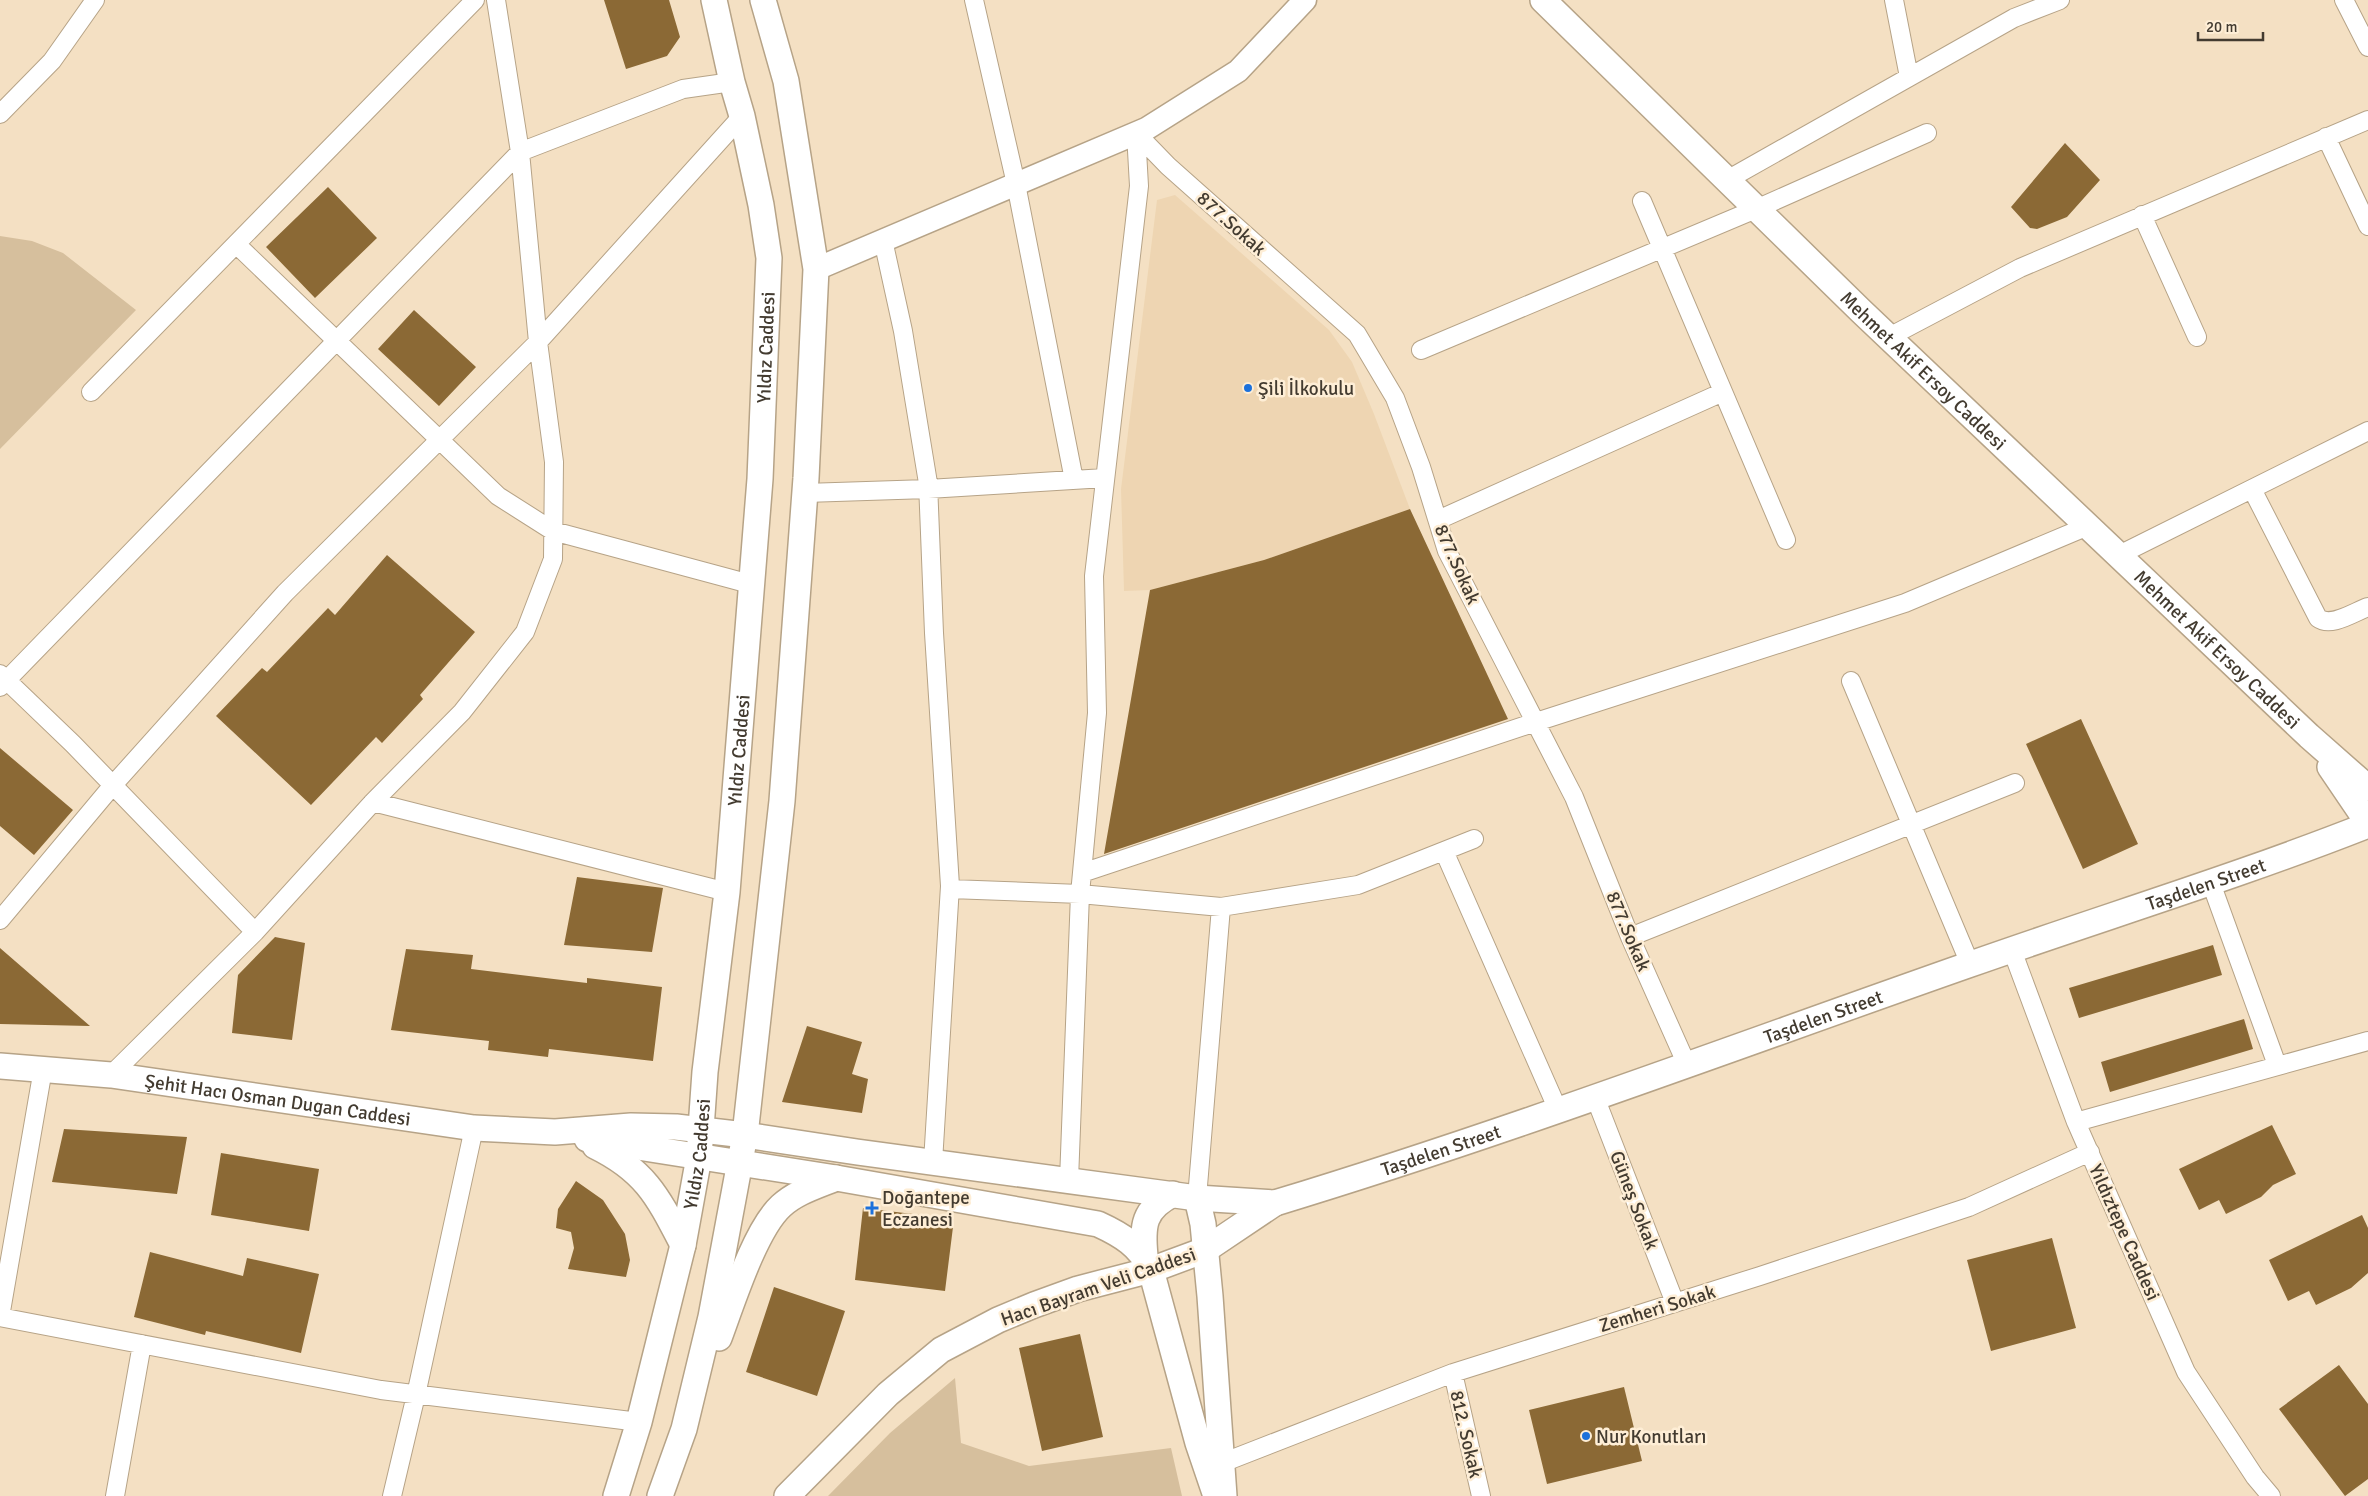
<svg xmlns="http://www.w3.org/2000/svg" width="2368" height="1496" font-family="Signika,sans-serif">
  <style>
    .built { fill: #eed5b2 }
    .green { fill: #d6bf9d }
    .building { fill: #8b6935 }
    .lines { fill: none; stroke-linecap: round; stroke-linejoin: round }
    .minor-casing { stroke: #b6a387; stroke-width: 20 }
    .tertiary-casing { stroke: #b6a387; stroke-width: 25 }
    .secondary-casing { stroke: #b6a387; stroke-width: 28 }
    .minor { stroke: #fff; stroke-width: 18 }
    .tertiary { stroke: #fff; stroke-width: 22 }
    .secondary { stroke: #fff; stroke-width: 25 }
    .poi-dot { fill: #1c71db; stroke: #feeed6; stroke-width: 2 }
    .labels { text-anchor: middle; stroke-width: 5; stroke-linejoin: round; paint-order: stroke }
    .street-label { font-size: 19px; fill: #433b30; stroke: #feeed6 }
    .poi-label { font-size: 19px; fill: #433b30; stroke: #feeed6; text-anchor: start }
  </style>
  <rect width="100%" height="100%" fill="#f4e0c3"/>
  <path class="built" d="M1175 195 1329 330 1352 362 1374 414 1410 509 1264 560 1150 590 1124 591 1121 489 1157 200Z"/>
  <path class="green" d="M0 236 32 241 63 253 136 310 0 449Z
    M955 1378 961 1443 1029 1466 1171 1448 1182 1496H828L890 1433Z"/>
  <path class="building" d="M604 0H669L680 37 667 56 626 69Z
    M2065 143 2100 180 2067 217 2037 229 2030 228 2011 207Z
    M328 187 377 238 315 298 266 247Z
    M414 310 476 367 439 406 378 349Z
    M1410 509 1508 719 1104 854 1150 590 1264 560Z
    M387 555 475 632 420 695 423 699 382 743 376 737 311 805 216 716 262 668 267 672 328 608 335 615Z
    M2081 719 2138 844 2083 869 2026 744Z
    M0 748 73 810 34 855 0 826Z
    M577 877 663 888 652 952 564 945Z
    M275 937 305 943 292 1040 232 1033 238 975Z
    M2213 945 2222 975 2079 1018 2069 988Z
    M0 948 90 1026 0 1024Z
    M406 949 473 955 471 969 587 983V978L662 987 653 1061 549 1049 548 1057 488 1050 489 1041 391 1030Z
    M2244 1019 2253 1049 2110 1092 2101 1062Z
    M807 1026 862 1042 852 1074 868 1079 862 1113 782 1102Z
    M2272 1125 2296 1174 2273 1185 2261 1197 2226 1214 2219 1200 2199 1210 2179 1169Z
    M64 1129 187 1137 177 1194 52 1182Z
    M221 1153 319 1169 309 1231 211 1215Z
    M576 1181 603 1200 625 1234 630 1260 626 1277 568 1269 574 1248 571 1232 556 1228 558 1209Z
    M863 1208 954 1219 945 1291 855 1280Z
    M2362 1215 2368 1228V1273L2351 1288 2316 1305 2309 1291 2288 1301 2269 1260Z
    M2052 1238 2076 1328 1991 1351 1967 1260Z
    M150 1252 243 1276 247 1258 319 1274 301 1353 206 1331 205 1335 134 1317Z
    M774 1287 845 1311 817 1396 746 1372Z
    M1080 1334 1103 1437 1042 1451 1019 1348Z
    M2339 1365 2368 1404V1479L2345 1496 2279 1409Z
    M1624 1387 1642 1461 1547 1484 1529 1410Z"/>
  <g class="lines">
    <g class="minor-casing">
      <path id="minor" d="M974 0 1016 184 1074 480
        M1894 0 1909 77
        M2344 0 2368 47
        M0 114 52 61 95 0
        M1136 133 1168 166 1357 334 1395 398 1421 467 1447 551 1574 797 1630 937 1687 1065
        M2326 137 2368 226
        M1727 180 2014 18 2060 0
        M1642 201 1786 540
        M2142 215 2197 337
        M883 240 903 331 928 483 934 633 950 886 933 1162
        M236 244 498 496 553 531 750 584
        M1889 337 2020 268 2368 120
        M1421 350 1756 209 1927 133
        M91 392 475 0
        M2252 489 2318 618C2331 628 2354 612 2368 607
        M805 493 928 489 1105 478
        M1438 520 1723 392
        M2119 555 2368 431
        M0 674 73 744 255 932
        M1851 681 1970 964
        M0 687 520 152 683 89 732 82
        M373 802 727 892
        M1444 851 1558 1110
        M1082 873 1536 722 1905 603 2088 526
        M2211 883 2277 1065
        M950 889 1080 894 1221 907 1358 885 1474 839
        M0 920 113 785 285 593 538 342 742 116
        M1630 937 2015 783
        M2012 950 2076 1122 2186 1372 2255 1477 2271 1496
        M111 1075 255 932 373 802 462 712 525 632 553 559 554 462 538 342 520 152 496 0
        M1595 1097 1675 1303
        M2076 1122 2368 1041
        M1069 1180 1080 894 1097 713 1094 576 1139 186 1136 133
        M1197 1198 1221 907
        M0 1317 381 1390 639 1422
        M0 1317 43 1069
        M1453 1373 1481 1496
        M1222 1463 1453 1373 1760 1276 1969 1207 2090 1152
        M115 1496 142 1344
        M392 1496 416 1395 474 1128"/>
    </g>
    <g class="tertiary-casing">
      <path id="tertiary" d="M816 269 1146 129 1238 71 1305 0"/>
    </g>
    <g class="secondary-casing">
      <g id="secondary">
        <path id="s1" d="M1543 0 1861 311 2309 736 2368 788"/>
        <path d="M2330 767 2368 823"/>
        <path id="s2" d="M0 1066 111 1075 474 1128 555 1132 631 1126 676 1127 745 1135 857 1152 1197 1198 1275 1203 1205 1250 1151 1270 1078 1289 1034 1305 998 1320 941 1350 888 1394 787 1496"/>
        <path d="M587 1139 836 1178 1098 1224C1122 1235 1140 1246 1151 1270L1198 1443 1216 1496"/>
        <path d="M595 1146C646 1171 658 1197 683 1245"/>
        <path d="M1197 1198 1203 1224 1210 1296 1224 1496"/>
        <path id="s3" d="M1275 1203C1509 1132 1737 1046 1968 965 2101 918 2236 877 2368 825"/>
        <path d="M1145 1256C1142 1226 1143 1209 1173 1194"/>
        <path d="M719 1338C732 1303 755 1230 781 1206 796 1192 817 1186 836 1178"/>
        <path id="s4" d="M616 1496 639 1422 683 1245 699 1157 705 1072 727 892 760 479 769 258 761 205 742 116 732 82 714 0"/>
        <path d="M660 1496 684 1429 711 1317 745 1135 782 801 806 478 816 269 786 81 763 0"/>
      </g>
    </g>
    <use href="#minor" class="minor"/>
    <use href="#tertiary" class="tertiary"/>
    <use href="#secondary" class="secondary"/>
  </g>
  <g class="poi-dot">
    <circle cx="1248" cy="388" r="5"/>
    <path d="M869.5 1200.5h5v5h5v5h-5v5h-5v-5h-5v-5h5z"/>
    <circle cx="1586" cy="1436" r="5"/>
  </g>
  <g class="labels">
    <g class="street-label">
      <text transform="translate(1232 223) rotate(42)" y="7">877.Sokak</text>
      <text dy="7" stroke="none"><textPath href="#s4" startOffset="1162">Yıldız Caddesi</textPath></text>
      <text dy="7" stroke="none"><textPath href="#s1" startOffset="531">Mehmet Akif Ersoy Caddesi</textPath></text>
      <text transform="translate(1458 564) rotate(66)" y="7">877.Sokak</text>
      <text dy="7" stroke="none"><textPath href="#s1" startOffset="936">Mehmet Akif Ersoy Caddesi</textPath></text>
      <text dy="7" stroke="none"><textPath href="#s4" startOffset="758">Yıldız Caddesi</textPath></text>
      <text dy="7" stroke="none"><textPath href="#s3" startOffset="984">Taşdelen Street</textPath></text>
      <text transform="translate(1629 931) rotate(67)" y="7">877.Sokak</text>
      <text dy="7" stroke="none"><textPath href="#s3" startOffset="579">Taşdelen Street</textPath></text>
      <text dy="7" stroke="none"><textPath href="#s2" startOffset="280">Şehit Hacı Osman Dugan Caddesi</textPath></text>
      <text dy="7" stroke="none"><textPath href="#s3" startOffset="174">Taşdelen Street</textPath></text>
      <text dy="7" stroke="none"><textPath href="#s4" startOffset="352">Yıldız Caddesi</textPath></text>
      <text transform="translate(1635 1200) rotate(69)" y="7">Güneş Sokak</text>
      <text transform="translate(2125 1232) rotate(66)" y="7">Yıldıztepe Caddesi</text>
      <text transform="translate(1098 1286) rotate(-19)" y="7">Hacı Bayram Veli Caddesi</text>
      <text transform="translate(1657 1308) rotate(-17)" y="7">Zemheri Sokak</text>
      <text transform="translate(1467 1434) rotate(77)" y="7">812. Sokak</text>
    </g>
    <g class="poi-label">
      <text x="1258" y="395">Şili İlkokulu</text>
      <text x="882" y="1204">Doğantepe<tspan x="882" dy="22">Eczanesi</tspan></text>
      <text x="1596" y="1443">Nur Konutları</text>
    </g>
  </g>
  <path d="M2198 32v8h65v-8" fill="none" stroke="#433b30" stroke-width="2.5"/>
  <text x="2206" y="32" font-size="15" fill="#433b30" stroke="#feeed6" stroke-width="4" paint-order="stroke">20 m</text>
</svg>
